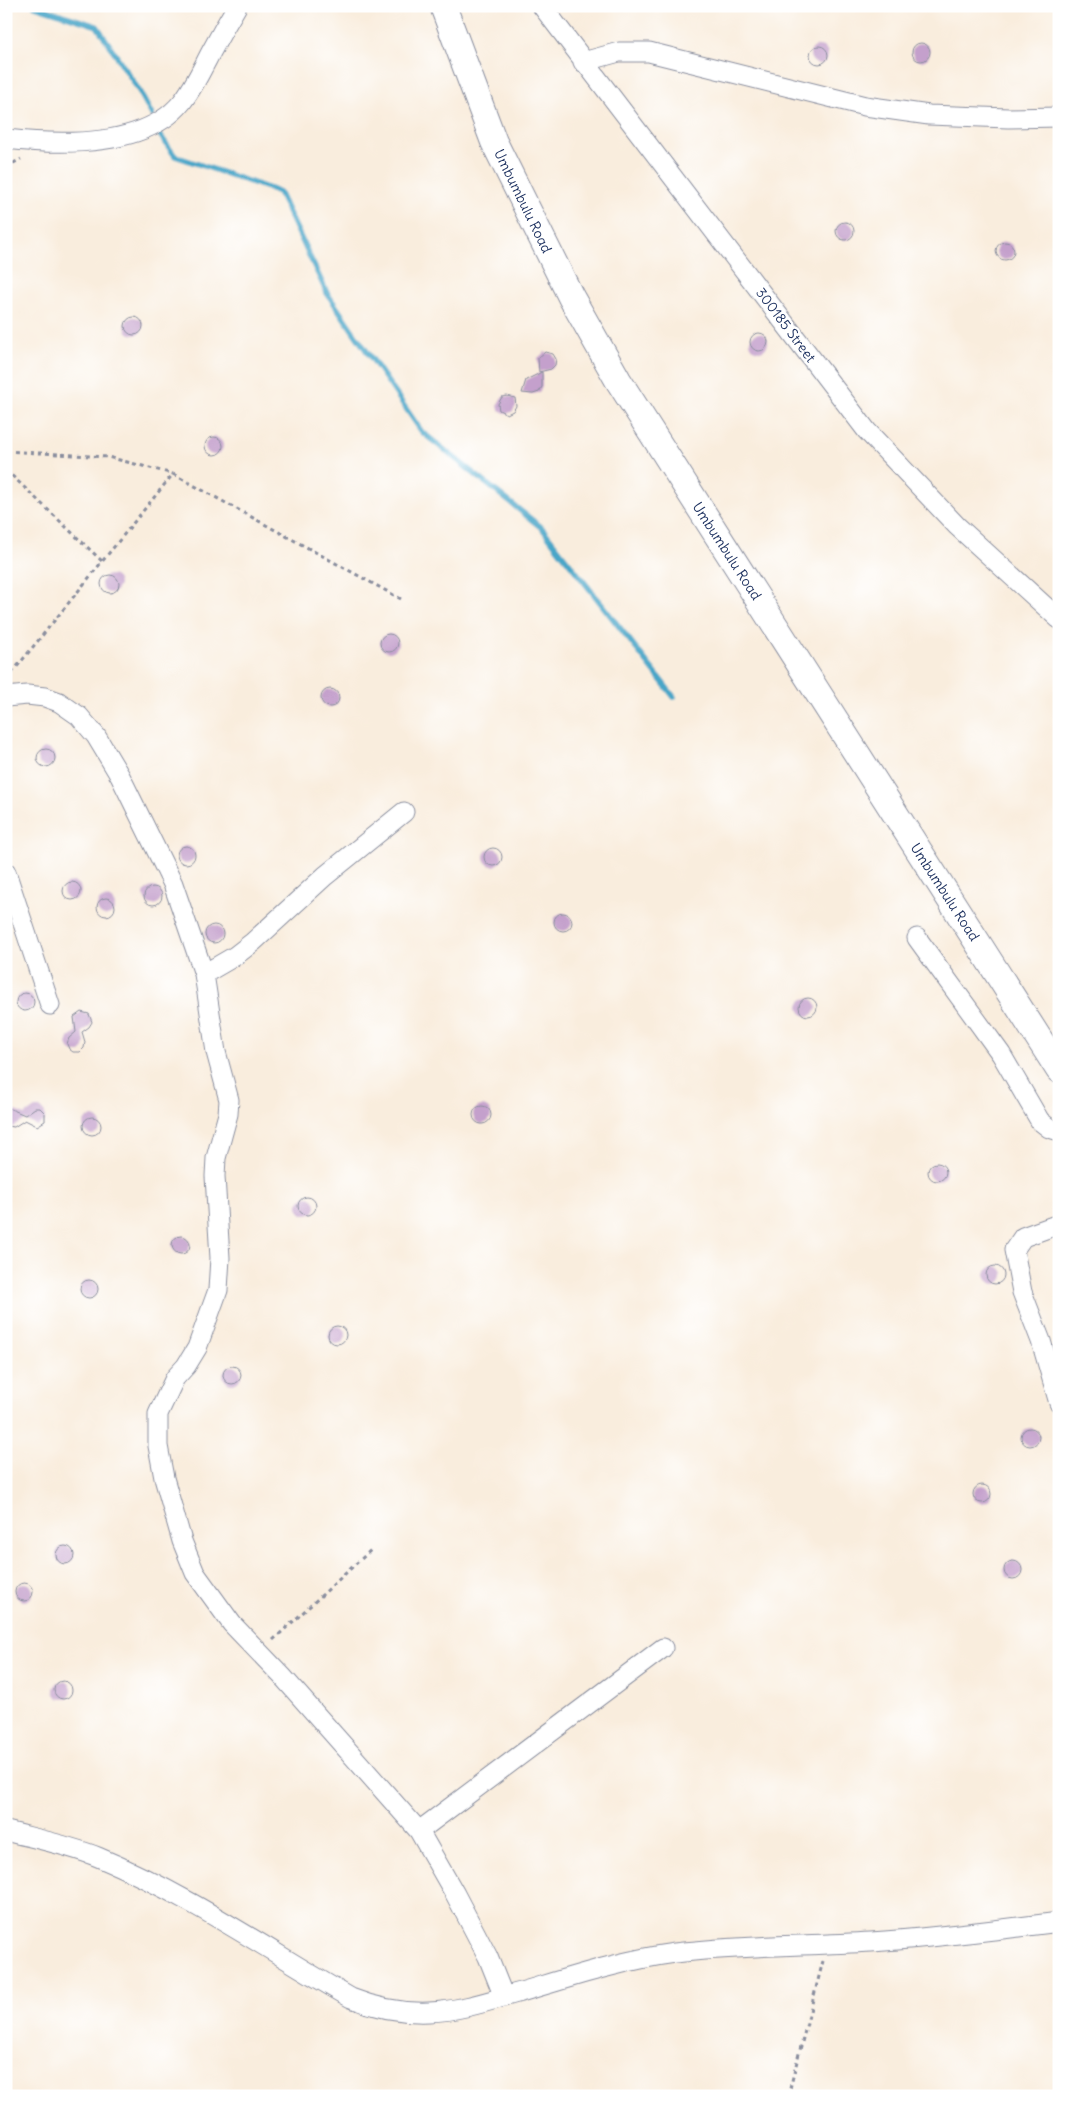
<svg xmlns="http://www.w3.org/2000/svg" width="1065" height="2102" font-family="Delius,sans-serif">
  <style>
    .lines { fill: none; stroke-linecap: round; stroke-linejoin: round }
    .stream { stroke: #4aa6c8; stroke-width: 5.5 }
    .building { fill: #c4a0cc }
    .street-casing { stroke: #8a8e9e; stroke-width: 21 }
    .secondary-casing { stroke: #8a8e9e; stroke-width: 28 }
    .path { stroke: #8a8e9e; stroke-width: 3; stroke-dasharray: 4 4; stroke-linecap: butt }
    .street { stroke: #fff; stroke-width: 19 }
    .secondary { stroke: #fff; stroke-width: 26 }
    .labels { text-anchor: middle; stroke-width: 4.5; stroke-linejoin: round; paint-order: stroke }
    .street-label { font-size: 14px; fill: #1b2f5e; stroke: #fff }
  </style>
  <rect width="100%" height="100%" fill="#fff"/>
  <filter id="ink" filterUnits="userSpaceOnUse"><feTurbulence type="fractalNoise" baseFrequency=".02" numOctaves="2"/><feDisplacementMap in="SourceGraphic" scale="10" xChannelSelector="R" yChannelSelector="G"/><feConvolveMatrix kernelMatrix="1 2 1 2 8 2 1 2 1" color-interpolation-filters="sRGB"/></filter>
  <filter id="wash" filterUnits="userSpaceOnUse"><feTurbulence type="fractalNoise" baseFrequency=".0096" numOctaves="4" result="noise"/><feDisplacementMap in="SourceGraphic" scale="20" xChannelSelector="R" yChannelSelector="G"/><feGaussianBlur stdDeviation="1.12" result="paint"/><feColorMatrix in="noise" values="0 0 0 0 0 0 0 0 0 0 0 0 0 0 0 0 0 1.4 0 .05"/><feComposite in="paint" operator="in"/></filter>
  <g filter="url(#wash)">
    <rect width="100%" height="100%" fill="#f9eddd"/>
    <g class="lines">
      <path class="stream" d="M35 6 97 26 138 89 152 115
        M160 135 175 156 279 192 327 293 422 432 542 528 674 697"/>
    </g>
    <g id="blocks">
      <path class="building" d="M912 52a9 9 0 1 1 18 0a9 9 0 1 1-18 0Z
        M810 55a9 9 0 1 1 18 0a9 9 0 1 1-18 0Z
        M836 231a9 9 0 1 1 18 0a9 9 0 1 1-18 0Z
        M996 251a9 9 0 1 1 18 0a9 9 0 1 1-18 0Z
        M125 326a9 9 0 1 1 18 0a9 9 0 1 1-18 0Z
        M750 342a9 9 0 1 1 18 0a9 9 0 1 1-18 0Z
        M545 352 553 354 556 359 555 365 551 369 539 372 538 358Z
        M542 372V387L539 392 533 394 522 393 526 380Z
        M507 396 515 398 516 406 513 411 507 414 499 410 498 404 502 397Z
        M205 446a9 9 0 1 1 18 0a9 9 0 1 1-18 0Z
        M101 584a9 9 0 1 1 18 0a9 9 0 1 1-18 0Z
        M380 643a9 9 0 1 1 18 0a9 9 0 1 1-18 0Z
        M321 698a9 9 0 1 1 18 0a9 9 0 1 1-18 0Z
        M37 758a9 9 0 1 1 18 0a9 9 0 1 1-18 0Z
        M177 855a9 9 0 1 1 18 0a9 9 0 1 1-18 0Z
        M484 857a9 9 0 1 1 18 0a9 9 0 1 1-18 0Z
        M63 891a9 9 0 1 1 18 0a9 9 0 1 1-18 0Z
        M144 896a9 9 0 1 1 18 0a9 9 0 1 1-18 0Z
        M97 907a9 9 0 1 1 18 0a9 9 0 1 1-18 0Z
        M554 922a9 9 0 1 1 18 0a9 9 0 1 1-18 0Z
        M205 934a9 9 0 1 1 18 0a9 9 0 1 1-18 0Z
        M16 1002a9 9 0 1 1 18 0a9 9 0 1 1-18 0Z
        M799 1007a9 9 0 1 1 18 0a9 9 0 1 1-18 0Z
        M81 1012 89 1014 92 1022 89 1027 82 1032 85 1042 84 1048 80 1052H73L69 1049 67 1044 69 1038 76 1032 74 1017Z
        M473 1115a9 9 0 1 1 18 0a9 9 0 1 1-18 0Z
        M6 1107 25 1115 35 1108H40L45 1113V1121L37 1126 25 1120 14 1127 6 1126Z
        M83 1126a9 9 0 1 1 18 0a9 9 0 1 1-18 0Z
        M928 1172a9 9 0 1 1 18 0a9 9 0 1 1-18 0Z
        M298 1206a9 9 0 1 1 18 0a9 9 0 1 1-18 0Z
        M172 1245a9 9 0 1 1 18 0a9 9 0 1 1-18 0Z
        M986 1275a9 9 0 1 1 18 0a9 9 0 1 1-18 0Z
        M80 1289a9 9 0 1 1 18 0a9 9 0 1 1-18 0Z
        M328 1335a9 9 0 1 1 18 0a9 9 0 1 1-18 0Z
        M223 1375a9 9 0 1 1 18 0a9 9 0 1 1-18 0Z
        M1021 1437a9 9 0 1 1 18 0a9 9 0 1 1-18 0Z
        M973 1494a9 9 0 1 1 18 0a9 9 0 1 1-18 0Z
        M56 1555a9 9 0 1 1 18 0a9 9 0 1 1-18 0Z
        M1004 1570a9 9 0 1 1 18 0a9 9 0 1 1-18 0Z
        M15 1592a9 9 0 1 1 18 0a9 9 0 1 1-18 0Z
        M54 1690a9 9 0 1 1 18 0a9 9 0 1 1-18 0Z"/>
    </g>
  </g>
  <g filter="url(#ink)">
    <use href="#blocks" fill-opacity="0" stroke="#8a8e9e" stroke-width="1"/>
    <g class="lines">
      <g class="street-casing">
        <path id="street" d="M542 6 867 431 957 526 1059 619
          M583 62 619 52H649L865 106 929 115 1008 118 1059 117
          M6 139C60 145 145 148 182 102 194 87 202 69 211 52 219 37 228 21 237 6
          M6 697 27 695 45 697 59 702 79 716 96 736 120 776 173 884 204 974 216 1052 229 1100 228 1114 216 1158 215 1176 220 1258 218 1290 197 1348 186 1366 175 1378 158 1414V1446L164 1478 182 1541 195 1573 232 1624 282 1676 419 1831 455 1894 488 1957 504 1997
          M6 872 50 1005
          M917 938 1001 1054 1040 1121 1049 1128 1059 1131
          M204 974 235 956 253 942 325 876 404 812
          M1059 1224 1023 1237 1014 1250 1022 1292 1041 1341 1059 1403
          M6 1831C37 1839 68 1845 98 1857 187 1894 268 1950 351 1998 376 2008 402 2013 429 2012 460 2011 492 2000 521 1992 571 1977 623 1960 675 1953 740 1945 806 1946 871 1942 934 1938 996 1930 1059 1922
          M419 1831 663 1648"/>
      </g>
      <g class="secondary-casing">
        <path id="secondary" d="M443 6 494 142 571 297 618 380 1059 1070"/>
      </g>
      <path class="path" d="M6 167 21 159
        M6 451 108 457 173 474
        M6 470 102 561
        M7 679 173 474 401 599
        M273 1640 372 1549
        M788 2096 823 1961"/>
      <use href="#street" class="street"/>
      <use href="#secondary" class="secondary"/>
    </g>
  </g>
  <g class="labels">
    <g class="street-label">
      <text transform="translate(523 201) rotate(64)" y="5">Umbumbulu Road</text>
      <text transform="translate(786 325) rotate(53)" y="5">300185 Street</text>
      <text transform="translate(727 551) rotate(57)" y="5">Umbumbulu Road</text>
      <text transform="translate(945 892) rotate(57)" y="5">Umbumbulu Road</text>
    </g>
  </g>
  <rect width="1065" height="2102" fill="none" stroke="#fff" stroke-width="25"/>
</svg>
